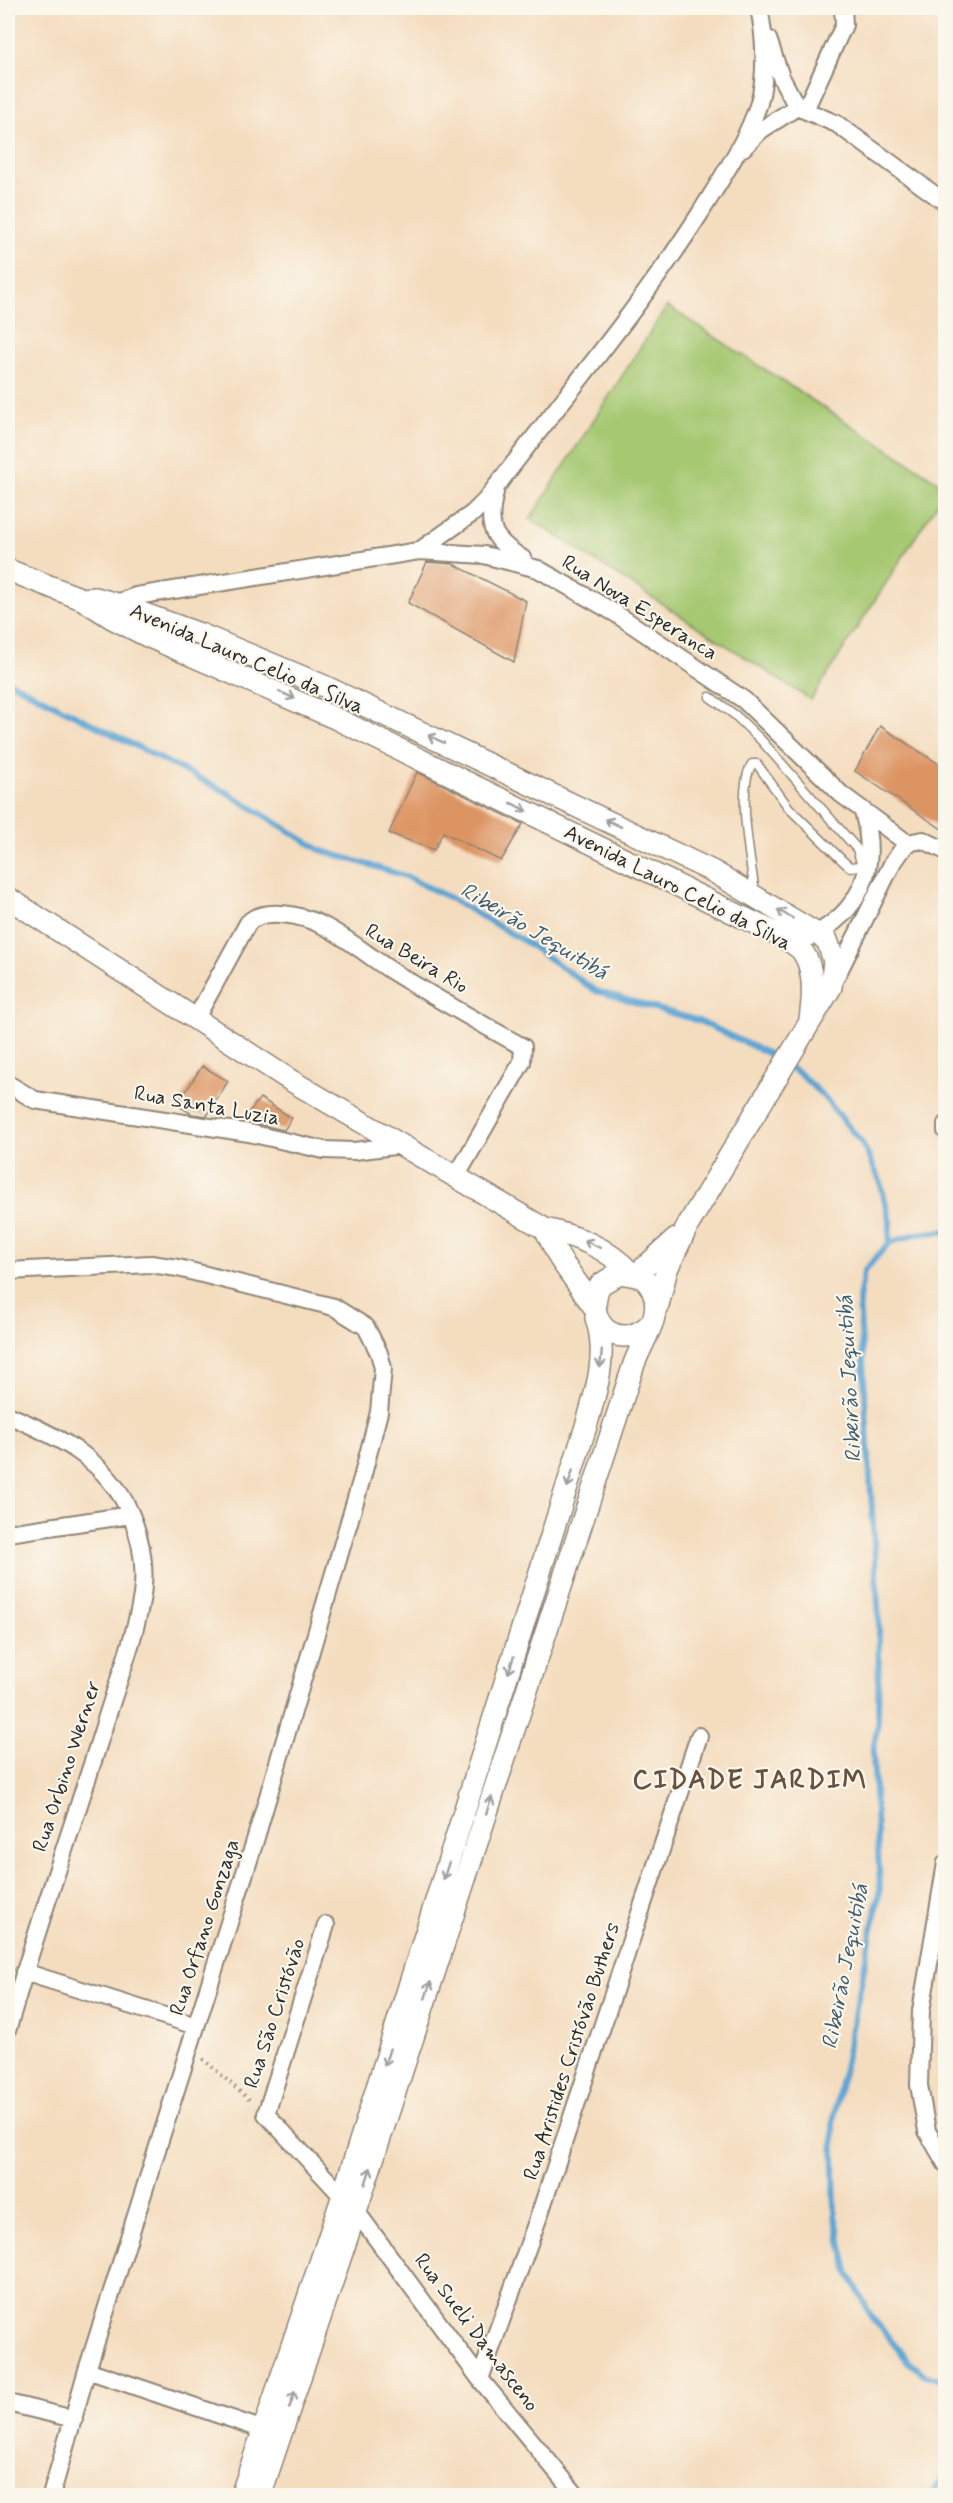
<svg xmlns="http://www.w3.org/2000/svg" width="953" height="2503" font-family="Mynerve,sans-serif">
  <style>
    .green { fill: #a5c871; stroke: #687a4e; stroke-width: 1.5 }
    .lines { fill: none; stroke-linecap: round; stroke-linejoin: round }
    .stream { stroke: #5ca4d3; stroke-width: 6 }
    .building { fill: #dd9464 }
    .service-casing { stroke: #908475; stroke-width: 11 }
    .minor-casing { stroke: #908475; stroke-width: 20 }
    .tertiary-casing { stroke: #908475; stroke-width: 24 }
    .path { stroke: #908475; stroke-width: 4; stroke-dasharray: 1.5 4.5; stroke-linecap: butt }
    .service { stroke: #fff; stroke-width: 8 }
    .minor { stroke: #fff; stroke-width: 16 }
    .tertiary { stroke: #fff; stroke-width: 21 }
    .oneway { stroke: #a0a0a0 }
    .labels { text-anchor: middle; stroke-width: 4.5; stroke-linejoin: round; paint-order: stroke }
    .street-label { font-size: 21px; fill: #2b2b2b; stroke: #fbf7ec }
    .water-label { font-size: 22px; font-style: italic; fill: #3f5b6e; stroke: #fbf7ec }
    .district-label { font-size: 27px; font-weight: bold; letter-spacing: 1.5px; fill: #69503f; stroke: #fbf7ec }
  </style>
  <rect width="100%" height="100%" fill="#fbf7ec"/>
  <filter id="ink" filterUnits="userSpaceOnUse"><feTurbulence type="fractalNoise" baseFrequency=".0167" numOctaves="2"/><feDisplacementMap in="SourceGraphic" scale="12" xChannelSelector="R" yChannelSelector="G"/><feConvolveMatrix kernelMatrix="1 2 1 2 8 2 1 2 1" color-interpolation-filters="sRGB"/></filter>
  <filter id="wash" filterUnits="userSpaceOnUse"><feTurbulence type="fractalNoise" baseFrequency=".008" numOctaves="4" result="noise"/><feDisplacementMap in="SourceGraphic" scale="24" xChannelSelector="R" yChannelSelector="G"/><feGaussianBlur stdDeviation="1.35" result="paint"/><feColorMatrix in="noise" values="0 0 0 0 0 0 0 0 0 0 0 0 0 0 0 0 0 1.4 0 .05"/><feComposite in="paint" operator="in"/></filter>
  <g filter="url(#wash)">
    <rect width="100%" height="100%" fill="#f4ddbf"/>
    <path class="green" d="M667 306 945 486V491L811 700 530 519Z"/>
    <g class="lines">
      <path class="stream" d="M8 681 228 793 320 850 405 876 448 897 527 943 596 991 699 1021 771 1055 800 1074 824 1097 862 1143 880 1181 890 1222 889 1243 864 1271 859 1299 879 1621 878 1719 873 1754 880 1889 833 2122 835 2216 848 2271 871 2316 907 2360 925 2375 946 2382
        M889 1243 916 1234 946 1231
        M930 2496 946 2474"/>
    </g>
    <g id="blocks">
      <path class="building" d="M427 562 453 564 526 601 514 662 408 603Z
        M880 726 945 768V831L855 771Z
        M417 772 523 824 501 861 443 832 434 850 389 833Z
        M202 1066 228 1081 207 1116 192 1114 177 1105Z
        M260 1098 292 1118 284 1130 242 1121Z"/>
    </g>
  </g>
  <g filter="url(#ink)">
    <use href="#blocks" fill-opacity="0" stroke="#908475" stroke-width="1.5"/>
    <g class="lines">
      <g class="service-casing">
        <path id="service" d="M710 697 735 715 761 740 857 849 862 866
          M755 893C751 863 736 789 752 764H757L789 808 844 862 850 867 861 866"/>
      </g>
      <g class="minor-casing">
        <path id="minor" d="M768 39 781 77 797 107
          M797 107 837 124 946 203
          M805 110 844 25 843 8
          M743 148 761 130 797 107
          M495 492C486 528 492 539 523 559
          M419 551 473 513 486 500C557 405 635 315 699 215 721 179 746 143 759 103 767 73 765 37 759 8
          M114 609 122 601 136 596 419 551 484 555 538 569 615 613 744 700 841 794 907 843
          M808 938C862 912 879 867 863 812
          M836 977 892 864 907 843 923 840 946 851
          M196 1018 248 923C265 906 303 916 322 925 348 938 371 958 395 973 437 999 480 1023 523 1047L522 1062 456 1177
          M8 1084 35 1100 249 1133 324 1150 354 1151 402 1145
          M946 1124V1131
          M8 1271 151 1264 178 1268 334 1307 366 1327 379 1353 383 1368 379 1412 362 1478 254 1844 87 2370 51 2496
          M8 1415C59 1437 108 1460 131 1515 141 1539 146 1568 142 1595 135 1639 117 1683 104 1726 73 1827 37 1926 8 2028
          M8 1533 131 1515
          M946 1863 921 2011 919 2085 927 2131 946 2164
          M326 1925 266 2114 356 2211 480 2379 577 2496
          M24 1972 196 2026
          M87 2370 273 2433
          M480 2379 540 2213 699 1736
          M8 2403 74 2419"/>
      </g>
      <g class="tertiary-casing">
        <path id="tertiary" d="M8 570 82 599 112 618 147 636 337 719 777 934C785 939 796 944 802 951 815 968 813 999 810 1019
          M82 599 96 598 117 604 200 634 324 686 714 872 827 940 834 961 831 987 688 1225 667 1269 658 1305
          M8 898 290 1080 545 1229C579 1237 606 1247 631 1273
          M545 1229 560 1259 594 1307
          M636 1275 676 1239
          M241 2496 343 2195 587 1423C597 1389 608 1353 596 1318
          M260 2496 356 2211 634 1364C645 1334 672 1303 642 1277L619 1273 600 1285C581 1326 623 1355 653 1321"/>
      </g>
      <path class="path" d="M203 2059 252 2102"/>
      <use href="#service" class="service"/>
      <use href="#minor" class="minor"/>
      <use href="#tertiary" class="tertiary"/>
    </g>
    <defs><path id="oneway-shaft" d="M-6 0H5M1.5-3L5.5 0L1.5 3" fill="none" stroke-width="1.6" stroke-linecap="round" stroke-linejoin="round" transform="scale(1.5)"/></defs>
    <g class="oneway">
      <use href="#oneway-shaft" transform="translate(287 695) rotate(24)"/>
      <use href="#oneway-shaft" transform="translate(436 739) rotate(-155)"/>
      <use href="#oneway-shaft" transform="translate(519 807) rotate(27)"/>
      <use href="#oneway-shaft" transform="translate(613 823) rotate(-154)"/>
      <use href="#oneway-shaft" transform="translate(785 914) rotate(-150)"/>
      <use href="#oneway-shaft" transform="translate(592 1244) rotate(-154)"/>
      <use href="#oneway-shaft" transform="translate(601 1359) rotate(96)"/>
      <use href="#oneway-shaft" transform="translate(570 1479) rotate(108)"/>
      <use href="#oneway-shaft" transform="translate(511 1665) rotate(108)"/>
      <use href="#oneway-shaft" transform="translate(489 1805) rotate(-72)"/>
      <use href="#oneway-shaft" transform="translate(446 1871) rotate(108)"/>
      <use href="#oneway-shaft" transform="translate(428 1990) rotate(-72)"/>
      <use href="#oneway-shaft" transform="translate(387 2057) rotate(108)"/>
      <use href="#oneway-shaft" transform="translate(368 2176) rotate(-72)"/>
      <use href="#oneway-shaft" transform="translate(292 2400) rotate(-71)"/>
    </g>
  </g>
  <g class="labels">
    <g class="street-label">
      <text transform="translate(640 607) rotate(32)" y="7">Rua Nova Esperanca</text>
      <text transform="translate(247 658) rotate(23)" y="7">Avenida Lauro Celio da Silva</text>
      <text transform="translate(678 887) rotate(27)" y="7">Avenida Lauro Celio da Silva</text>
      <text transform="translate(417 958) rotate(31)" y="7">Rua Beira Rio</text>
      <text transform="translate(207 1105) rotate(10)" y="7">Rua Santa Luzia</text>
      <text transform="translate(66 1766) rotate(-72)" y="7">Rua Orbino Werner</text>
      <text transform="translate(204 1927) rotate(-72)" y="7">Rua Orfano Gonzaga</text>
      <text transform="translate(274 2013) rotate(-72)" y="7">Rua São Cristóvão</text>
      <text transform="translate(571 2051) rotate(-72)" y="7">Rua Aristides Cristóvão Buthers</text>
      <text transform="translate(477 2332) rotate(53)" y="7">Rua Sueli Damasceno</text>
    </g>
    <g class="water-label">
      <text transform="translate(535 930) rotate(31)" y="8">Ribeirão Jequitibá</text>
      <text transform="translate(848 1379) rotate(-93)" y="8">Ribeirão Jequitibá</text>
      <text transform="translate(844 1966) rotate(-79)" y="8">Ribeirão Jequitibá</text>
    </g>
    <g class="district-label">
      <text x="750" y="1788">CIDADE JARDIM</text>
    </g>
  </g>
  <rect width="953" height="2503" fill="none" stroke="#fbf7ec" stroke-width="30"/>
</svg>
